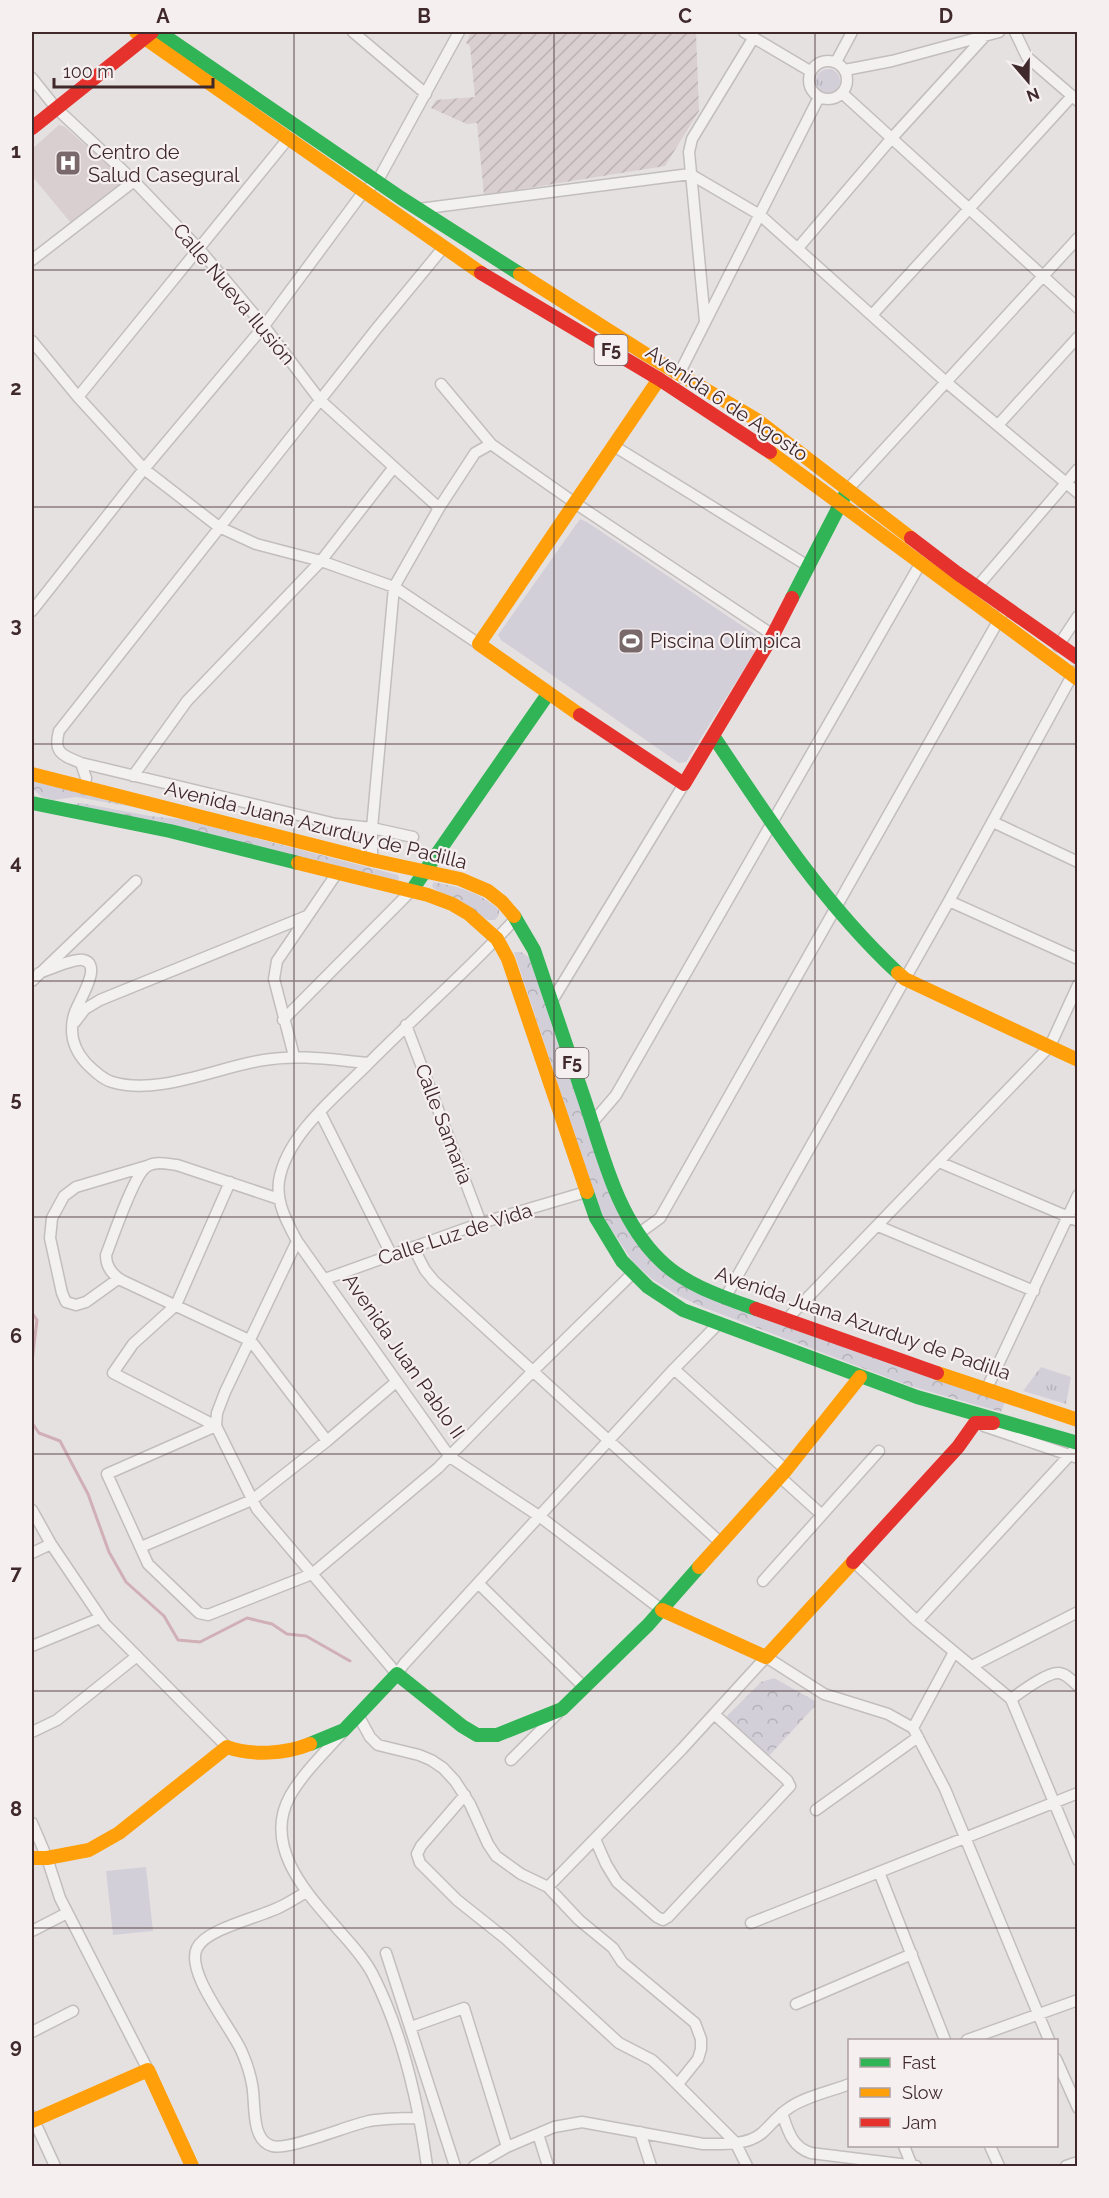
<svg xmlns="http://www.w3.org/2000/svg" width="1109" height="2198" font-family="Raleway,sans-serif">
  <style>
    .built { fill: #d9cfd0 }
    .industrial { fill: url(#industrial-furrows) }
    .grass { fill: url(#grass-tufts) }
    .park { fill: url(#park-crowns) }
    .garden { fill: #d2cfd9 }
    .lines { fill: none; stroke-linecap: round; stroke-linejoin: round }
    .stream { stroke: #d0b0b6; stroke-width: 3 }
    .street-casing { stroke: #c2bebe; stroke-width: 13 }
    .street { stroke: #f3f0f0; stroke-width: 10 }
    .fast { stroke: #30b455; stroke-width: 14 }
    .slow { stroke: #ff9f0a; stroke-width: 14 }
    .jam { stroke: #e5322d; stroke-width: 14 }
    .grid { fill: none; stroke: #3f292b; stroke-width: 1.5; stroke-opacity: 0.55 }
    .labels { text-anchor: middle; stroke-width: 4.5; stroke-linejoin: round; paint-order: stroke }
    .shield { fill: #f6eff0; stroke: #766466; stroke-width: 1.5 }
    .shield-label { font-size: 18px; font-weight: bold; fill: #3f292b }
    .poi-label { font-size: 20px; fill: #3f292b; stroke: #f6eff0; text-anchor: start }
    .street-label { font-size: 20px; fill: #3f292b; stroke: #f6eff0 }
    .neatline { fill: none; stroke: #3f292b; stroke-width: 2 }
    .grid-label { font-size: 20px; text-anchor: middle; font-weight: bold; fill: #3f292b }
  </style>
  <defs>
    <pattern id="industrial-furrows" width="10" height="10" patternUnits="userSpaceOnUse" patternTransform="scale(1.5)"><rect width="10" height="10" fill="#d9cfd0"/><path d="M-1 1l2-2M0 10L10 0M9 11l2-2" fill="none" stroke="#bbb2b3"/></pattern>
    <pattern id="grass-tufts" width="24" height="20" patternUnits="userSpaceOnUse" patternTransform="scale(1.5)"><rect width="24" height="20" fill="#d2cfd9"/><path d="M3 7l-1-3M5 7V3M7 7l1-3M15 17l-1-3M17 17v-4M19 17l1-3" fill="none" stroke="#b5b2ba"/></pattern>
    <pattern id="park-crowns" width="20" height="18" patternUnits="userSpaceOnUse" patternTransform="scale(1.5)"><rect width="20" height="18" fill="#d2cfd9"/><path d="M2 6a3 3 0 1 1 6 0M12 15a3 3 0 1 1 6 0" fill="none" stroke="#b5b2ba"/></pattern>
  </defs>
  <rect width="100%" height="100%" fill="#e6e1e1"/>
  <path class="built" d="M59 125 65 127 121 177 122 183 71 223 32 176V149Z"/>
  <path class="industrial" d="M471 32H696L699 111 665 166 484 195 477 123 467 124 431 108 436 100 475 97 470 46 466 43Z"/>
  <path class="grass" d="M816 81a12 12 0 1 1 24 0a12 12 0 1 1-24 0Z
    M1041 1367 1071 1377 1066 1404 1023 1391Z"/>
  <path class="park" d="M32 781 133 807 76 797 53 800 42 797 32 788Z
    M81 803 150 816 186 820 398 875 399 878 398 881 68 805Z
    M434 882C459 887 480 892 499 910V915L495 920H488L433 888 432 885Z
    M514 952H521L530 958 565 1067 659 1268 1005 1402 1001 1412 910 1386 702 1307 677 1295 652 1279 633 1262 601 1214Z
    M774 1678 815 1701V1706L769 1756 726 1717 761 1682Z"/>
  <path class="garden" d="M580 519 587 522 759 637 761 642 686 762 679 763 501 640 498 635Z
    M146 1867 153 1931 113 1935 106 1871Z"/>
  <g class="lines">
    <path class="stream" d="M32 1313 37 1320 32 1361
      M32 1423 39 1433 60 1441 88 1494 109 1552 126 1582 164 1616 178 1640 200 1642 247 1618 272 1624 287 1634 306 1636 350 1661"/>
    <g class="street-casing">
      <path id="street" d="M353 32 426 94
        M744 32 810 71
        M1015 32 1027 57 1078 101
        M809 80a19 19 0 1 1 38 0a19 19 0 1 1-38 0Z
        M836 62 852 32
        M845 70 892 61 999 32
        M32 78 56 108 134 181 200 250 264 326 320 400 439 508
        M842 93 1078 308
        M419 209 690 174 760 215 946 382 1078 493
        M798 248 891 139 985 36
        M32 260 134 181
        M872 315 1072 96
        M705 321 689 152 692 139 754 37
        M32 341 78 397 144 469 219 527 256 544 321 561 394 587 479 644
        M677 378 819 97
        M441 384 491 444 505 454 575 503 773 635
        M78 397 287 140
        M998 425 1078 337
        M614 446 808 566
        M848 489 1078 238
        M977 587 1078 469
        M32 611 144 469 264 326 364 191 377 182 459 32
        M1058 646 1078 616
        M81 763 336 824 372 828 413 837
        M133 776 187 701 321 561 394 467
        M84 789 86 778 81 763C62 755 53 753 59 731L377 328 443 248
        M993 822 1078 862
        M372 860V828L394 587 439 508 475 453 491 444
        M949 901 1078 959
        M516 918C469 970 415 1016 366 1066 335 1097 286 1136 279 1181 276 1203 287 1222 297 1241L450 1457 539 1516 662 1610
        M39 973C49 970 74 958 83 960 104 964 78 1002 75 1012 73 1017 72 1025 72 1030 72 1042 78 1054 86 1063 93 1070 102 1079 112 1082 158 1096 218 1067 264 1060 299 1054 334 1060 369 1063
        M32 981 136 881
        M552 1001 684 784
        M283 1020 412 890
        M75 1022 85 1009 100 1000 307 916
        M406 1025 481 1223
        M294 1056 274 979 277 961 337 873
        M320 1112 391 1254
        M592 1123 616 1095 923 559
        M939 1162 1078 1221
        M279 1199 177 1165C168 1164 153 1160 145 1168 133 1178 113 1237 106 1255 106 1267 112 1275 123 1281L251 1341 327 1441
        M878 1226 1034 1291
        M638 1234 660 1218 1001 616
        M297 1241 225 1392 217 1413 216 1426 257 1509 397 1674 404 1664 674 1369 719 1323
        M413 1247 425 1270 434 1281 721 1543
        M118 1279 86 1302 76 1305 66 1302 62 1293 50 1238 52 1218 64 1196 76 1187 147 1166
        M325 1279 481 1223 586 1192
        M725 1298 949 901 1074 672
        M787 1319 1050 1046 1078 985
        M674 1369 786 1470
        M987 1388 1078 1195
        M216 1426 107 1474 148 1564 199 1613 208 1615 312 1574 438 1468 533 1371 633 1273
        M216 1426 113 1373 133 1344 176 1305 230 1182
        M984 1426 1078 1458
        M780 1477 822 1515
        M32 1510 51 1544 105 1624 227 1747
        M141 1547 252 1500 327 1441 396 1382
        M32 1553 51 1544
        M853 1561 917 1621 1011 1699 1078 1860
        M763 1581 879 1451
        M478 1583 584 1687
        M917 1621 1078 1446
        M32 1646 100 1618
        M954 1652 913 1728 945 1789 1049 2040
        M972 1666 1078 1612
        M1011 1699C1021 1692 1046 1673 1058 1673 1066 1673 1072 1681 1078 1686
        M358 1715 370 1737 378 1745 419 1755 431 1760 443 1768 455 1781 470 1804 488 1844 496 1856 521 1874 548 1887 579 1920 613 1948 622 1962 695 2023 701 2039V2049L698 2059 678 2084
        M32 1732 57 1720 137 1656
        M342 1733C325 1752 303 1773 290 1796 264 1843 302 1888 331 1921 345 1938 363 1955 373 1975 403 2034 418 2101 427 2166
        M511 1760 558 1713
        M465 1795 421 1846 417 1854 420 1863 457 1900 506 1939 619 2043 652 2060 664 2071 735 2142 747 2166
        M816 1810 918 1737
        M32 1823 47 1858 60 1898 148 2070
        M595 1839 606 1864 617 1882 657 1917 663 1920 668 1917 790 1786 787 1780 714 1714
        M879 1872 945 2040
        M548 1887 682 1749 766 1657 824 1694 888 1714 913 1728
        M306 1892C298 1897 290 1902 282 1906 262 1917 207 1928 197 1948 185 1972 230 2026 241 2050 246 2061 250 2073 252 2084 256 2102 250 2140 272 2146 288 2151 349 2125 369 2121 386 2118 403 2118 419 2118
        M751 1923 1078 1793
        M32 1931 67 1913
        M386 1953 455 2166
        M796 2004 912 1954
        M411 2027 464 2008 507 2147
        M32 2032 73 2011
        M967 2040 1078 2000
        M1056 2059 1078 2108
        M782 2113C788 2131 792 2147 811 2153L916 2166
        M32 2116 55 2166
        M640 2132 651 2166
        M538 2134 548 2166
        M904 2146 912 2166
        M990 2146 999 2166
        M474 2166 507 2147 554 2127 582 2122 703 2144C721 2144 747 2146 762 2133 771 2125 778 2115 789 2108 804 2097 831 2091 850 2084
        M1066 2166 1078 2162"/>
    </g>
    <use href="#street" class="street"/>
    <path class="fast" d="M159 32 401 198 520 274
      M792 598 845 495
      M714 737C769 820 824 904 898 973
      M32 803 170 831 298 863
      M412 890 548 694
      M514 916 534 950C551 1000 568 1051 585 1101 603 1155 617 1218 660 1260 685 1285 723 1297 756 1309
      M587 1192 596 1218 622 1261 648 1287 683 1310 917 1397 1078 1443
      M310 1744 344 1730 397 1674 462 1726 477 1735H497L562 1709 648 1625 699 1567"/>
    <path class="slow" d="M136 32 481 273
      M520 274 647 355 757 420 911 538
      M770 452 1078 679
      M580 715 479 644 659 379
      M32 774 372 860 460 879 488 891 502 902 514 916
      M298 863 428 895 452 904 469 914 497 939 508 959 587 1192
      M898 973 905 979 1078 1060
      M937 1373 1078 1420
      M699 1567 786 1470 860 1377
      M662 1610 766 1657 853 1562
      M32 1858H47L89 1850 119 1833 227 1747C252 1756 285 1754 310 1744
      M32 2121 148 2070 192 2166"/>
    <path class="jam" d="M32 128 152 32
      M481 273 659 379 770 452
      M911 538 957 573 1078 658
      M580 715 684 784 773 635 792 598
      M756 1309 937 1373
      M853 1562 958 1447 975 1423H993"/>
  </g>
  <path class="grid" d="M294 32V2166M554 32V2166M815 32V2166M32 270H1078M32 507H1078M32 744H1078M32 981H1078M32 1217H1078M32 1454H1078M32 1691H1078M32 1928H1078"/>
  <defs>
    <g id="hospital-square" transform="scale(1.35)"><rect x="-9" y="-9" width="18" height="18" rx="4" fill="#79696b" stroke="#f6eff0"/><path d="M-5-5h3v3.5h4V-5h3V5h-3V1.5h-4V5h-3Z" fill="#fff"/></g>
    <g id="stadium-square" transform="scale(1.35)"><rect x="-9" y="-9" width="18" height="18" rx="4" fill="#79696b" stroke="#f6eff0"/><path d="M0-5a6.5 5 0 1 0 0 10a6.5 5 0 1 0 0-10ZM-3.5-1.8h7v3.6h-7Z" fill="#fff"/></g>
  </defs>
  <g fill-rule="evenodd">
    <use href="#hospital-square" x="68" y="163"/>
    <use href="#stadium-square" x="631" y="641"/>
  </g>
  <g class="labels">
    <g class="shield">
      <rect x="594.5" y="335" width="33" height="30" rx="4.5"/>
      <rect x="555.5" y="1048" width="33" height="30" rx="4.5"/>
    </g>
    <g class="shield-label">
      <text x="611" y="356">F5</text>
      <text x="572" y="1069">F5</text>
    </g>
    <g class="poi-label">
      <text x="88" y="159">Centro de<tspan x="88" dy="23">Salud Casegural</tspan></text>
      <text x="650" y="648">Piscina Olímpica</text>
    </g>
    <g class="street-label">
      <text transform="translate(234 294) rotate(50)" y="7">Calle Nueva Ilusión</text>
      <text transform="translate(727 403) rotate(34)" y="7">Avenida 6 de Agosto</text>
      <text transform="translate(316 825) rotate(14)" y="7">Avenida Juana Azurduy de Padilla</text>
      <text transform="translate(444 1124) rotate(69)" y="7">Calle Samaria</text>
      <text transform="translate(455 1234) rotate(-18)" y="7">Calle Luz de Vida</text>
      <text transform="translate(863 1323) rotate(19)" y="7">Avenida Juana Azurduy de Padilla</text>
      <text transform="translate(404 1356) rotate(55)" y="7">Avenida Juan Pablo II</text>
    </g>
  </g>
  <rect width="1109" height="2198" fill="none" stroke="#f6eff0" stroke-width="66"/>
  <rect x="848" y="2039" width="210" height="108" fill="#f6eff0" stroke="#ada0a1" stroke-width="1.5"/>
  <rect x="860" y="2058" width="30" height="9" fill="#30b455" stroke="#ada0a1" stroke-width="1.5"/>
  <text x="902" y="2069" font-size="18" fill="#3f292b">Fast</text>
  <rect x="860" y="2088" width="30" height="9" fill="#ff9f0a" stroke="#ada0a1" stroke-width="1.5"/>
  <text x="902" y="2099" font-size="18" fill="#3f292b">Slow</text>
  <rect x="860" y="2118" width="30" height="9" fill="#e5322d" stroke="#ada0a1" stroke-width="1.5"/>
  <text x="902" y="2129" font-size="18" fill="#3f292b">Jam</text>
  <g transform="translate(1028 81) rotate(160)" stroke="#f6eff0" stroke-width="4.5" paint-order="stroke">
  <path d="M0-4.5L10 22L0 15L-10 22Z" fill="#3f292b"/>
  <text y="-9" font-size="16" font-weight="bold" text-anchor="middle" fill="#3f292b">N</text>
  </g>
  <path d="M54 78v9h159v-9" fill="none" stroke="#3f292b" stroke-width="3"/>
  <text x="63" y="78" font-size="18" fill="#3f292b" stroke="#f6eff0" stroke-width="4.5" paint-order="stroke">100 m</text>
  <rect x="33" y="33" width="1043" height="2132" class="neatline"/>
  <g class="grid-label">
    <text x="163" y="23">A</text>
    <text x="424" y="23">B</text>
    <text x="685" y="23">C</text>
    <text x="946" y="23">D</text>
    <text x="16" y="158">1</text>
    <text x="16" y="395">2</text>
    <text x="16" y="632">3</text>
    <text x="16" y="869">4</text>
    <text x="16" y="1106">5</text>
    <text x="16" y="1343">6</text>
    <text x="16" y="1580">7</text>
    <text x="16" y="1816">8</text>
    <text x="16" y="2053">9</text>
  </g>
</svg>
